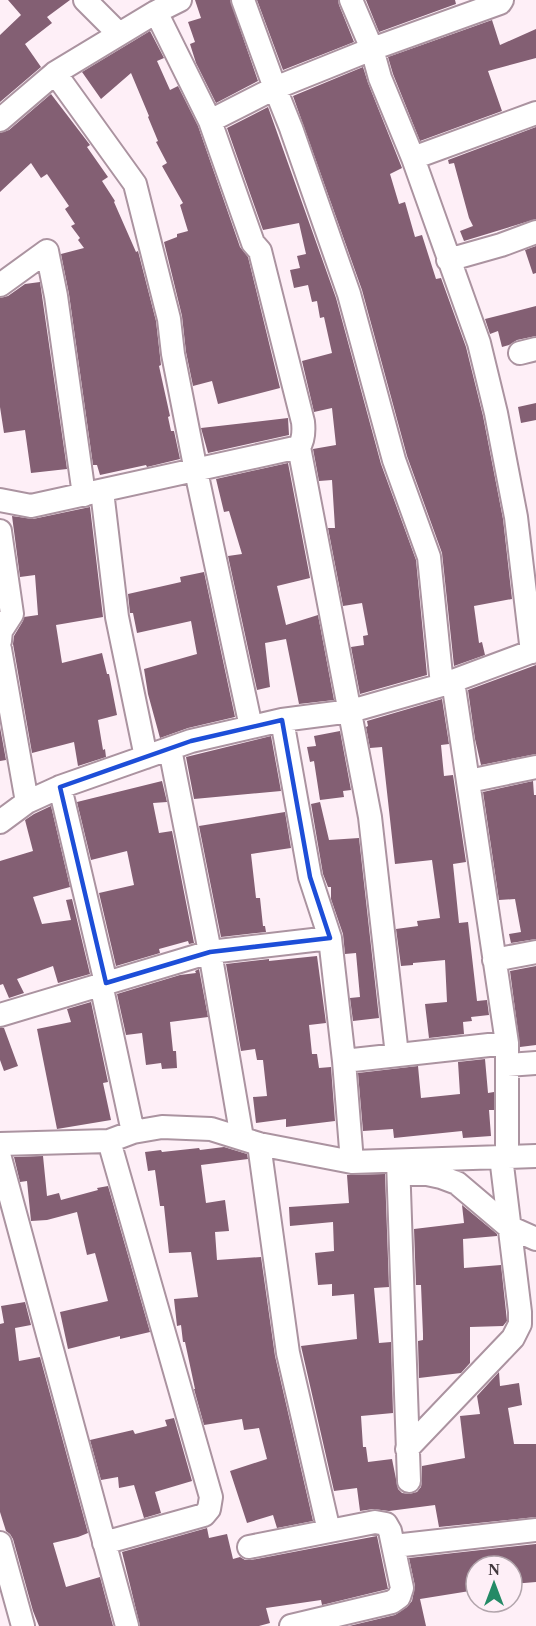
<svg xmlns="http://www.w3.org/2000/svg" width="536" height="1626" font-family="Georgia,serif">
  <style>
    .building { fill: #835f73 }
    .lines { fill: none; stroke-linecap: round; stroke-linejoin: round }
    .street-casing { stroke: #ab93a0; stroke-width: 26 }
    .street { stroke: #fff; stroke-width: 22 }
    .marked { fill: none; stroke: #1d4ed8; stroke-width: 4.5; stroke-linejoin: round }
  </style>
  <rect width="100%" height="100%" fill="#feeff7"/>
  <path class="building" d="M8 0H70L47 17 52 23 25 44 41 67 0 102V35L21 15Z
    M195 0H230L258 81 216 103 196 63 190 44 195 42 188 22 201 18Z
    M257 0H338L339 5 354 42 283 70Z
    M366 0H455L456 4 379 32Z
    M492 20 500 45 536 29V58L488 71 502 111 420 141 393 74 388 57Z
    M150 31 164 58 157 61 170 90 178 86 198 126 240 247 248 257 280 388 218 404 212 381 193 386 186 352 182 316 164 242 177 237V234L188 231 180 205 183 203 162 166 167 163 156 142 158 141 148 117 149 116 131 73 101 99 82 72Z
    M363 67 368 83 402 168 390 174 399 204 405 202 415 237 422 235 436 279 441 278 466 347 483 416 503 519 512 599 474 606 479 643 482 642 485 655 454 666 442 553 407 456 362 290 293 96Z
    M51 94 90 145 87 147 108 177 102 181 115 201 114 202 136 252 138 251 156 321 161 365 159 366 170 416 168 417 171 431H174L180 459 147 467 146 465 100 475 97 465H93L69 294 61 254 84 248 78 240 80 238 71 226 75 224 65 209 69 206 47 174 41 178 31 163 0 192V133L9 130Z
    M268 107 336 298 381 464 416 560 427 675 360 694 351 647 364 645 363 636 368 635 362 603 343 606 328 528H335L332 480 319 481 313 449 336 445 332 408 314 412 302 361 332 353 324 317 320 318 317 301 312 302 308 285 294 288 290 270 300 268 297 256 306 254 299 223 263 230 227 128Z
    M536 127V219L464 241 460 231 473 226 469 218 454 163 449 164 448 160Z
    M536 246V273L533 274 525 250Z
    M40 282 67 469 31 473 25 430 4 433 0 407V298L8 296 25 284Z
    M536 306V336L517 340 509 345 502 347 498 331 490 334 485 319Z
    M536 403V420L521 423 518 407Z
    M288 418 289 435 208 453 201 428Z
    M288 463 310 578 277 586 286 625 318 615 334 700 299 704 286 639 265 643 270 687 257 690 228 556 242 554 229 511 224 512 216 479Z
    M90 507 103 617 56 625 62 663 102 653 107 674H109L117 715 98 720 103 750 105 749 106 757 78 766 74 742 32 753 13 644 14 636 23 621 24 617 38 615 35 575 20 577 12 516 33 519Z
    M204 572 235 717 188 728 160 738 148 694 144 669 197 654 191 621 137 633 133 613H130L128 594 181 582 180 577Z
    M536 665V754L481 765 475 739 468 690Z
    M442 699 449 744 441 745 444 776 453 775 466 862 453 864 459 923 468 922 477 1001 487 1000 489 1015 471 1017 472 1021 463 1022 464 1034 429 1038 425 1004 447 1002 445 960 413 963V965L401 966 396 929 418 926 417 921 440 918 432 860 395 864 382 747 370 748 366 727 368 726 367 721Z
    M0 727 6 760 0 761Z
    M340 731 351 790 343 791 344 797 320 800 314 761 310 762 307 747 316 746 314 736Z
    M271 736 281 791 194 799 186 757Z
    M162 781 167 802 153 803 159 833 172 831 194 943 189 944 188 941 159 949 160 953 116 966 99 893 134 885 127 851 91 860 77 802Z
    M533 781 534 795H536V939L511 943 509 934 521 932 515 899 499 900 483 792Z
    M320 802 329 840 359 838 379 1018 353 1021 350 998 360 997 356 953 345 954 343 934 331 899V887H328L323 874 311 804Z
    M51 806 70 887 33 897 42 924 71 920 66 900 72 899 90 974 58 983 53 966 17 979 24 993 9 998 3 984 0 985V861L33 851 25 820 34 814Z
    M285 812 291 848 251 854 256 898H260L263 926H265L266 932 221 937 199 826Z
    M317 956 326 1023 309 1025 312 1054H317L319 1068 331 1067 335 1121 286 1127V1119L256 1123 253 1097 267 1096 263 1060H257L255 1049 241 1051 226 964 269 959V961Z
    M536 966V1045L520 1047 510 971Z
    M199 969 208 1017 170 1022 173 1051H176L177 1068 162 1069 161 1063 146 1065 142 1033 126 1035 117 994 180 975 196 973 195 971Z
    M91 1002 108 1082 103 1083 111 1120 57 1129 37 1029 71 1022 67 1009Z
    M0 1028H4L18 1066 4 1071 0 1060Z
    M485 1059 488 1093 494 1092V1110H489L491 1136 463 1138 462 1131 394 1138 393 1129 363 1131 358 1073 418 1066 421 1098 460 1094 458 1062Z
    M224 1147 247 1154 248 1159 201 1165 206 1203 225 1200 229 1231 215 1232 217 1260 261 1257 275 1356 313 1521 277 1528 273 1515 247 1523 230 1471 267 1459 259 1428 244 1430 242 1419 204 1425 194 1389H195L185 1342H183L181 1325 177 1326 174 1299 198 1297 191 1252 169 1253 164 1206H160L155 1170 148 1171 145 1152 161 1150 162 1152 199 1148 200 1150Z
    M43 1156 47 1196 59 1193 61 1200 98 1190 97 1188 108 1186 150 1332 120 1339V1336L68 1349 60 1312 108 1301 95 1253 87 1255 77 1212 47 1220 31 1221 27 1181 20 1182 14 1157Z
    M385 1174 389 1287 374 1288 379 1343 391 1342 393 1413 361 1416 363 1447H366L368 1462 392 1459 398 1489 402 1493 409 1494 417 1492 421 1487 422 1481V1466L465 1458 460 1416 480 1414 477 1396 499 1372 500 1386 519 1383 522 1405 508 1408 514 1444H536V1517L439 1527 435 1505 389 1511 373 1509 360 1511 357 1488 334 1491 301 1346 357 1339 354 1294 332 1296V1284L318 1285 315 1253 334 1251 333 1222 290 1226 289 1207 349 1203 347 1175Z
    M462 1205 497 1234V1236L463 1239 464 1268 501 1265 507 1321 503 1326 470 1327V1363L461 1373 419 1378 418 1341 423 1340V1334L421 1285H416L414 1229 464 1223Z
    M25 1302 31 1325 15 1328 19 1361 40 1357 88 1533 78 1537 53 1543 66 1587 100 1577 113 1626H39L33 1611 13 1539 10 1534 6 1531 0 1512V1324L4 1323 1 1306Z
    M174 1418 192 1481 155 1492 161 1513 144 1518 134 1485 119 1488 118 1477 101 1480 90 1440 133 1430 135 1434 167 1426 165 1420Z
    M207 1528 209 1538 227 1534 233 1559 240 1557 245 1560H251L377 1536 388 1589 322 1605 321 1600 266 1608 270 1623 259 1626H140L122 1552Z
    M536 1544V1582L512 1584V1566H476V1590L420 1599 426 1626H349L395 1615 407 1607 412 1601 415 1586 409 1558Z"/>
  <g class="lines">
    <g class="street-casing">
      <path id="street" d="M85 0 119 34
        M243 0 275 88 291 128 349 294 394 460 429 557 442 685
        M351 0 372 49 380 78 413 158 479 343 496 413 516 517 532 652
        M55 73 135 184 169 319 173 354 196 471 251 727
        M0 120 55 73 156 12 180 0
        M210 121 275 88 372 49 500 3 502 0
        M413 158 536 113
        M448 260 501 245 536 232
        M0 285 47 251 56 296 84 495
        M520 353 536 349
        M299 447 370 817 397 1055
        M102 491 117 617 146 757
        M0 500 31 506 299 447C304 439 304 431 303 422L260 251 253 243 210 121 156 12
        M0 531 12 614 1 631 0 641
        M0 649 27 802
        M453 681 507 1043
        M282 720 310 877 330 938 344 1061 352 1162
        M170 749 210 952 242 1138
        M469 781 536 767
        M60 787 106 983
        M0 822 27 802 60 787 191 741 282 720 351 711 442 685 536 650
        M494 960 536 952
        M101 984 133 1132
        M0 1015 210 952 330 938
        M344 1061 507 1043V1156
        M507 1065 536 1063
        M0 1144 109 1141 133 1132 162 1127 211 1129 259 1144 352 1162 536 1156
        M259 1144 288 1353 329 1531
        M0 1158 127 1626
        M398 1161 409 1481
        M402 1174H427L441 1177 457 1183 509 1227 536 1239
        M407 1449 513 1338 520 1324V1312L501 1157
        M0 1543 23 1626
        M104 1543 204 1515 209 1509 211 1497 109 1141
        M394 1546 536 1530
        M249 1547 375 1522 386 1524 390 1531 402 1588 399 1597 392 1602 291 1626"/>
    </g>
    <use href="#street" class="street"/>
  </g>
  <path class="marked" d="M282 720 310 877 330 938 210 952 106 983 60 787 191 741Z"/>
  <g transform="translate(494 1584)"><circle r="28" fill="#feeff7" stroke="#b2a5ac" stroke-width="1.5"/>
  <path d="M0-4.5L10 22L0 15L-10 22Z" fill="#248a66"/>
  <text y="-9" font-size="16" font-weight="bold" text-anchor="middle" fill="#41373c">N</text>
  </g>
</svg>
